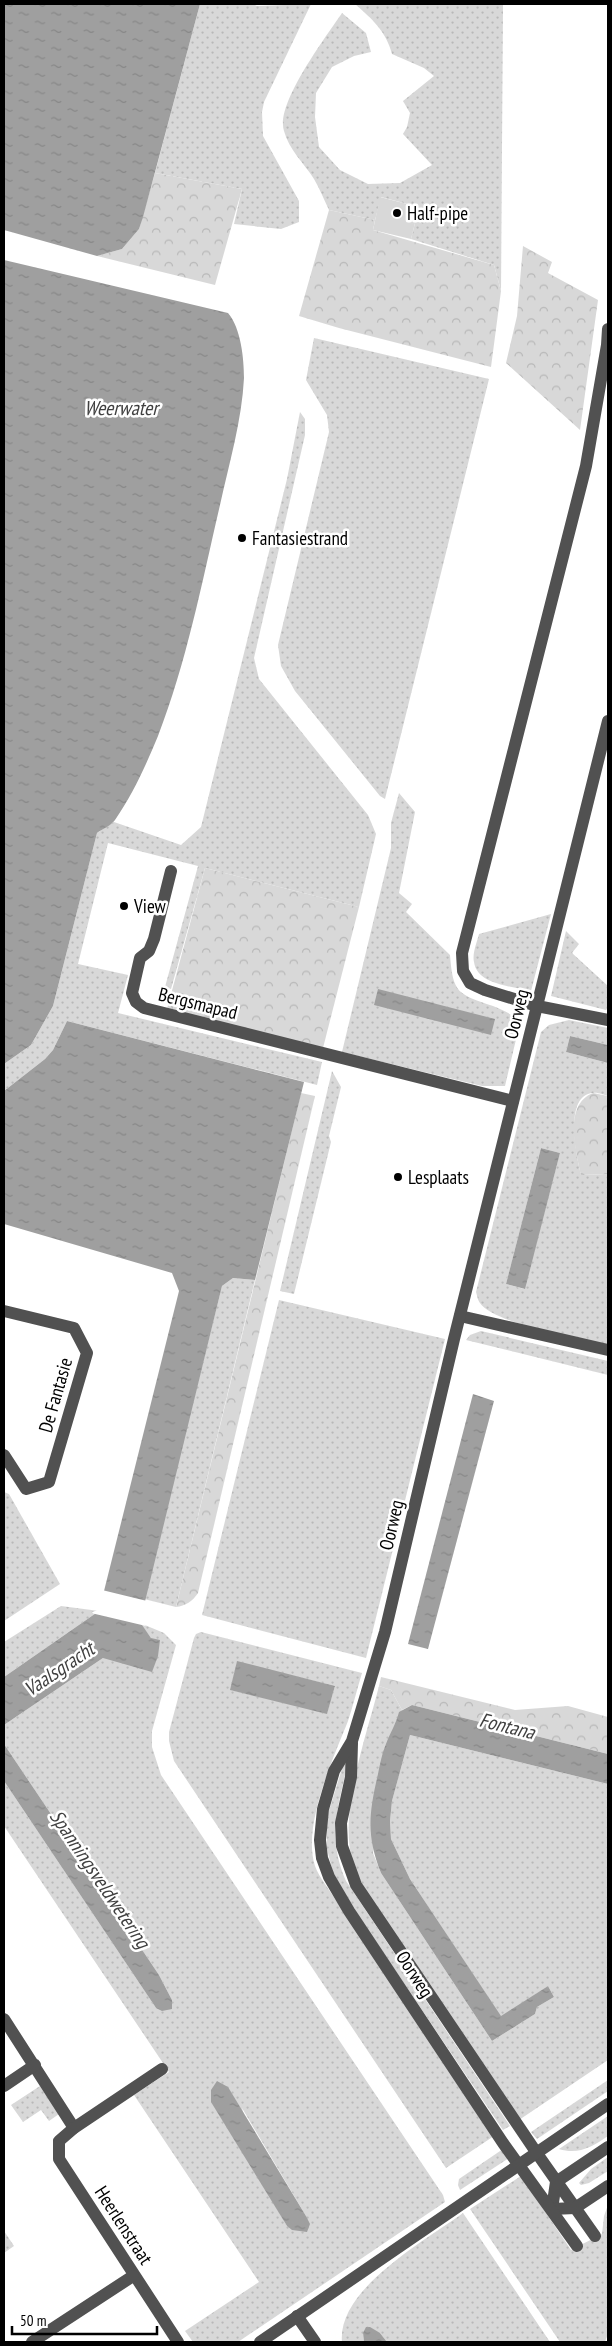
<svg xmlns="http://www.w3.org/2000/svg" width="612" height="2346" font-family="'PT Sans Narrow',sans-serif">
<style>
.grass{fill:url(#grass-dots);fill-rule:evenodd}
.forest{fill:url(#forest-crowns)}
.garden{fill:#d8d8d8}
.water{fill:url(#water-ripples)}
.pier{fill:#fff}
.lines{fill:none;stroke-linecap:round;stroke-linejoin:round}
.minor{stroke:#515151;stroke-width:12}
.poi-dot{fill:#000;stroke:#fff;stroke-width:2}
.labels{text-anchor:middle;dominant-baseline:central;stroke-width:5;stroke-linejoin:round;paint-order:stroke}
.poi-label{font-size:19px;fill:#000;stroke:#fff;text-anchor:start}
.street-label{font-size:19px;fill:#000;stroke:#fff}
.water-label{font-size:20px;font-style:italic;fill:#404040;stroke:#fff}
</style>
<defs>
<pattern id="grass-dots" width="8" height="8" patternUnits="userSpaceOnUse" patternTransform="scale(1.25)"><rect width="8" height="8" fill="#d8d8d8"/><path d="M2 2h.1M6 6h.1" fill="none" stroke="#b8b8b8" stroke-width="1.8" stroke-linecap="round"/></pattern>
<pattern id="forest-crowns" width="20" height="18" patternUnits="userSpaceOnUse" patternTransform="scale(1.25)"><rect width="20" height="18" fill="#d8d8d8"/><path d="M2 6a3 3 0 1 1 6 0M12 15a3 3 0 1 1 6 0" fill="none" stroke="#b8b8b8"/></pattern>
<pattern id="water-ripples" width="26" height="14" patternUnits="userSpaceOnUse" patternTransform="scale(1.25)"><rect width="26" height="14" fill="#9f9f9f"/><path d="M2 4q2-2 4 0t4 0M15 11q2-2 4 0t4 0" fill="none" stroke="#878787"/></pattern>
</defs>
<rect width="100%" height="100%" fill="#fff"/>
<g class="grass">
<polygon points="200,4 253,4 257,6 311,4 264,102 262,112 263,136 299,201 299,222 281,229 234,224 242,189 155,173"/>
<path d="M355 4H503L501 291 494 265 411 239 419 207 381 197 375 220 329 210C324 200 320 189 314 179 304 163 289 150 284 131 275 104 326 37 342 13L366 33 371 52 354 56 332 67 316 93 315 117 319 147 340 170 368 184 400 183 432 165 403 134 407 127 410 113 403 101 434 76 424 68 392 54C386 31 372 19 355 4Z"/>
<polygon points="314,338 489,379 385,799 380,796 295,691 281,666 278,645 329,432 327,415 306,380"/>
<polygon points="300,412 305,419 305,435 254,658 259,679 368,815 376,834 359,907 205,868 171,989 165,987 198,866 108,843 78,964 128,975 118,1013 322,1062 317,1085 67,1021 53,1050 45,1059 4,1091 4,1064 31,1045 53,1006 97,833 114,822 181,845 201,827 287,479"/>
<path d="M399 793 415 812 399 893 412 904 406 912 450 955C453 994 458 994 493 1006 500 1009 508 1012 514 1017L518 1031 505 1086H482L342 1052 391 848V823Z"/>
<path d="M551 914 531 991C512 986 477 985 474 962 472 954 477 942 479 934Z"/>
<polygon points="566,931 579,944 572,953 608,986 608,1008 606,1010 551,996"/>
<path d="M569 1020 608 1028V1045L570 1036 566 1052 608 1063V1096C604 1095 597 1092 593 1093 563 1095 577 1158 581 1175L608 1174V1345C583 1339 492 1323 480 1303 478 1301 477 1295 476 1292L541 1032 549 1025ZM541 1148 560 1153 524 1289 506 1284Z"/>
<polygon points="332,1071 341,1087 329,1136 331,1142 294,1294 280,1291"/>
<polygon points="233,1278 255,1280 176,1607 144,1599 222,1286"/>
<polygon points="279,1300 445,1339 366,1658 202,1615"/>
<polygon points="481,1331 608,1361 608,1375 466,1340 470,1335"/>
<polygon points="4,1492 9,1494 60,1584 4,1621"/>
<polygon points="61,1606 99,1611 4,1677 4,1642"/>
<path d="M140 1623 164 1633 176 1645 152 1731V1747L161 1775 443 2195 445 2202 238 2342H193L185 2331 259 2282 134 2095 169 2072 4 1826V1781L156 2008 172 2000 159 1975 4 1744V1725L103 1658 151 1638ZM242 2108 306 2216 287 2226 264 2186Z"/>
<path d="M201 1632 362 1673C357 1689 353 1706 348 1721 333 1759 302 1826 315 1866 319 1877 329 1889 335 1899L494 2136 446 2168 174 1761 169 1741V1732L194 1638 196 1634ZM237 1662 335 1686 327 1713 231 1690Z"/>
<path d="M379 1686 391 1690 402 1710 397 1723 373 1853 381 1873 492 2041 535 2014 537 2007 554 1997 548 1986 501 2017 410 1879 391 1839 390 1821 392 1801 410 1735 608 1784V2060L519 2120 370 1897C363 1885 355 1873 352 1859 339 1811 367 1734 379 1686Z"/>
<path d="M349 1758C339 1804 326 1836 346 1881L510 2126 503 2130 360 1918 333 1873 327 1849V1817L345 1759Z"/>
<polygon points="608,2080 608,2091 537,2139 531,2132"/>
<polygon points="40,2086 59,2114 49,2121 41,2110 23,2122 11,2105"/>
<path d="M608 2116V2136C592 2147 578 2155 559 2149Z"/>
<polygon points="503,2149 509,2158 460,2190 458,2185 459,2179"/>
<polygon points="608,2157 608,2171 589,2183 581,2185 579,2183 591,2169"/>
<polygon points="521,2176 571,2250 602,2234 604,2216 608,2205 608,2333 605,2342 560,2342 470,2209"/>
<path d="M463 2213 550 2342H387L380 2333H363L364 2342H342C337 2289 425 2241 463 2213Z"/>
<polygon points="4,2231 14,2246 4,2253"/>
</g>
<g class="forest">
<polygon points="155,173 242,189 215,285 97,256 122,249 139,229"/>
<polygon points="329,210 375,220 373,230 494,265 501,291 491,367 339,328 299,316"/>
<polygon points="523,246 552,262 548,273 598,300 580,430 506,363 517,316"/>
<polygon points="205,868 359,907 323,1048 167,1009"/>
<path d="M301 1093 315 1096 198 1593C193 1601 185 1606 176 1607Z"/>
<path d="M593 1093 608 1096V1174L581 1175C576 1150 563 1105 593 1093Z"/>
<polygon points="381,1677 515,1710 568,1706 608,1717 608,1754 412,1705 402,1710 391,1690 379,1686"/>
</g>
<polygon class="garden" points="380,197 419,207 411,239 373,230"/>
<g class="water">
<polygon points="4,4 200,4 143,217 139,229 122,249 97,256 4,230"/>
<path d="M4 260 228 313C241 328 244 359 244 378 242 420 229 464 220 505 202 582 187 661 158 736 146 765 133 794 115 820 111 826 102 829 97 833L53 1006 31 1045 4 1064Z"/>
<polygon points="378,989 495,1019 491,1035 374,1005"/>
<polygon points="67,1021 304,1082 255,1280 233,1278 222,1286 140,1622 151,1638 160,1640 158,1656 152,1672 103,1658 4,1725 4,1677 99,1611 179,1291 172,1273 4,1224 4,1091 45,1059 53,1050"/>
<polygon points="570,1036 608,1045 608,1063 566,1052"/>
<polygon points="541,1148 560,1153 525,1289 506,1284"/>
<polygon points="473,1394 494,1401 428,1649 408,1644"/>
<polygon points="237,1661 335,1686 327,1714 230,1690"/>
<path d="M412 1705 608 1754V1784L410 1735 392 1801 390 1821 391 1839 410 1879 501 2016 548 1986 554 1997 537 2007 535 2014 492 2041 381 1873C366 1835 369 1813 378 1774 380 1764 382 1753 386 1744 390 1733 396 1724 399 1712Z"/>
<polygon points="4,1744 159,1975 172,2000 172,2009 162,2011 156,2008 4,1781"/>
<polygon points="217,2081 228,2087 306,2216 310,2224 307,2232 292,2230 287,2226 211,2102 211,2090"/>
<polygon points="366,2327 370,2327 380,2333 387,2342 364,2342 363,2333"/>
</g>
<polygon class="pier" points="102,1590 147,1601 142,1622 146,1626 91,1613 97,1610"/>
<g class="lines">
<g class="minor">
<polyline points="608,329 607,345 586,466 462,953 463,971 470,983 485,990 537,1006 608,1020"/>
<polyline points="171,871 154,939 149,951 140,958 132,993 136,1002 144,1008 513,1101"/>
<polyline points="4,1311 74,1328 87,1353 49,1482 26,1489 4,1455"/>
<polyline points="460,1316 608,1350"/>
<polyline points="352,1743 351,1777 341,1823 342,1846 356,1885 536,2152 595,2236"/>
<polyline points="4,2019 74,2128"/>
<polyline points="162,2069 74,2128 59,2141 59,2159 178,2342"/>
<polyline points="4,2086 35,2065"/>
<polyline points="552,2209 556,2182 608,2147"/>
<polyline points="552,2209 575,2208 608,2186"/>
<polyline points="577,2246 503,2143 349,1911 329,1877 322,1858 320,1840 323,1809 334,1771 352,1741 385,1632 454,1339 608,721"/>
<polyline points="297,2316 315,2342"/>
<polyline points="32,2342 133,2276"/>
<polyline points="260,2342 608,2104"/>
</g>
</g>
<g class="poi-dot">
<circle cx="397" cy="213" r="5"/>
<circle cx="242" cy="538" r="5"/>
<circle cx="124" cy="906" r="5"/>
<circle cx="398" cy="1177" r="5"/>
</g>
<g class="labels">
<g class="poi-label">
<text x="407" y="213">Half-pipe</text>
<text x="252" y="538">Fantasiestrand</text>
<text x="134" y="906">View</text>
<text x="408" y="1177">Lesplaats</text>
</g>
<g class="street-label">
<text transform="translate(198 1003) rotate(14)">Bergsmapad</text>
<text transform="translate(516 1014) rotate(-76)">Oorweg</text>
<text transform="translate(55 1395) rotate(-74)">De Fantasie</text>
<text transform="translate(391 1525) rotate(-77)">Oorweg</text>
<text transform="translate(415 1974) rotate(57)">Oorweg</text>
<text transform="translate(124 2225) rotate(57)">Heerlenstraat</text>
</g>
<g class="water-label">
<text x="121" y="408">Weerwater</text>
<text transform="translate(59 1669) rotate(-34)">Vaalsgracht</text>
<text transform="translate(507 1726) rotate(14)">Fontana</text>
<text transform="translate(100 1879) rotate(56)">Spanningsveldwetering</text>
</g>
</g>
<rect width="612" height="2346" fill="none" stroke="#000000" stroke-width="10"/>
<path d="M12 2326v8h145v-8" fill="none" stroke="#000000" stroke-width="2.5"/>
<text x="20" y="2326" font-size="15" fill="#000000" stroke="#ffffff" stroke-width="4" paint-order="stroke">50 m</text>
</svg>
